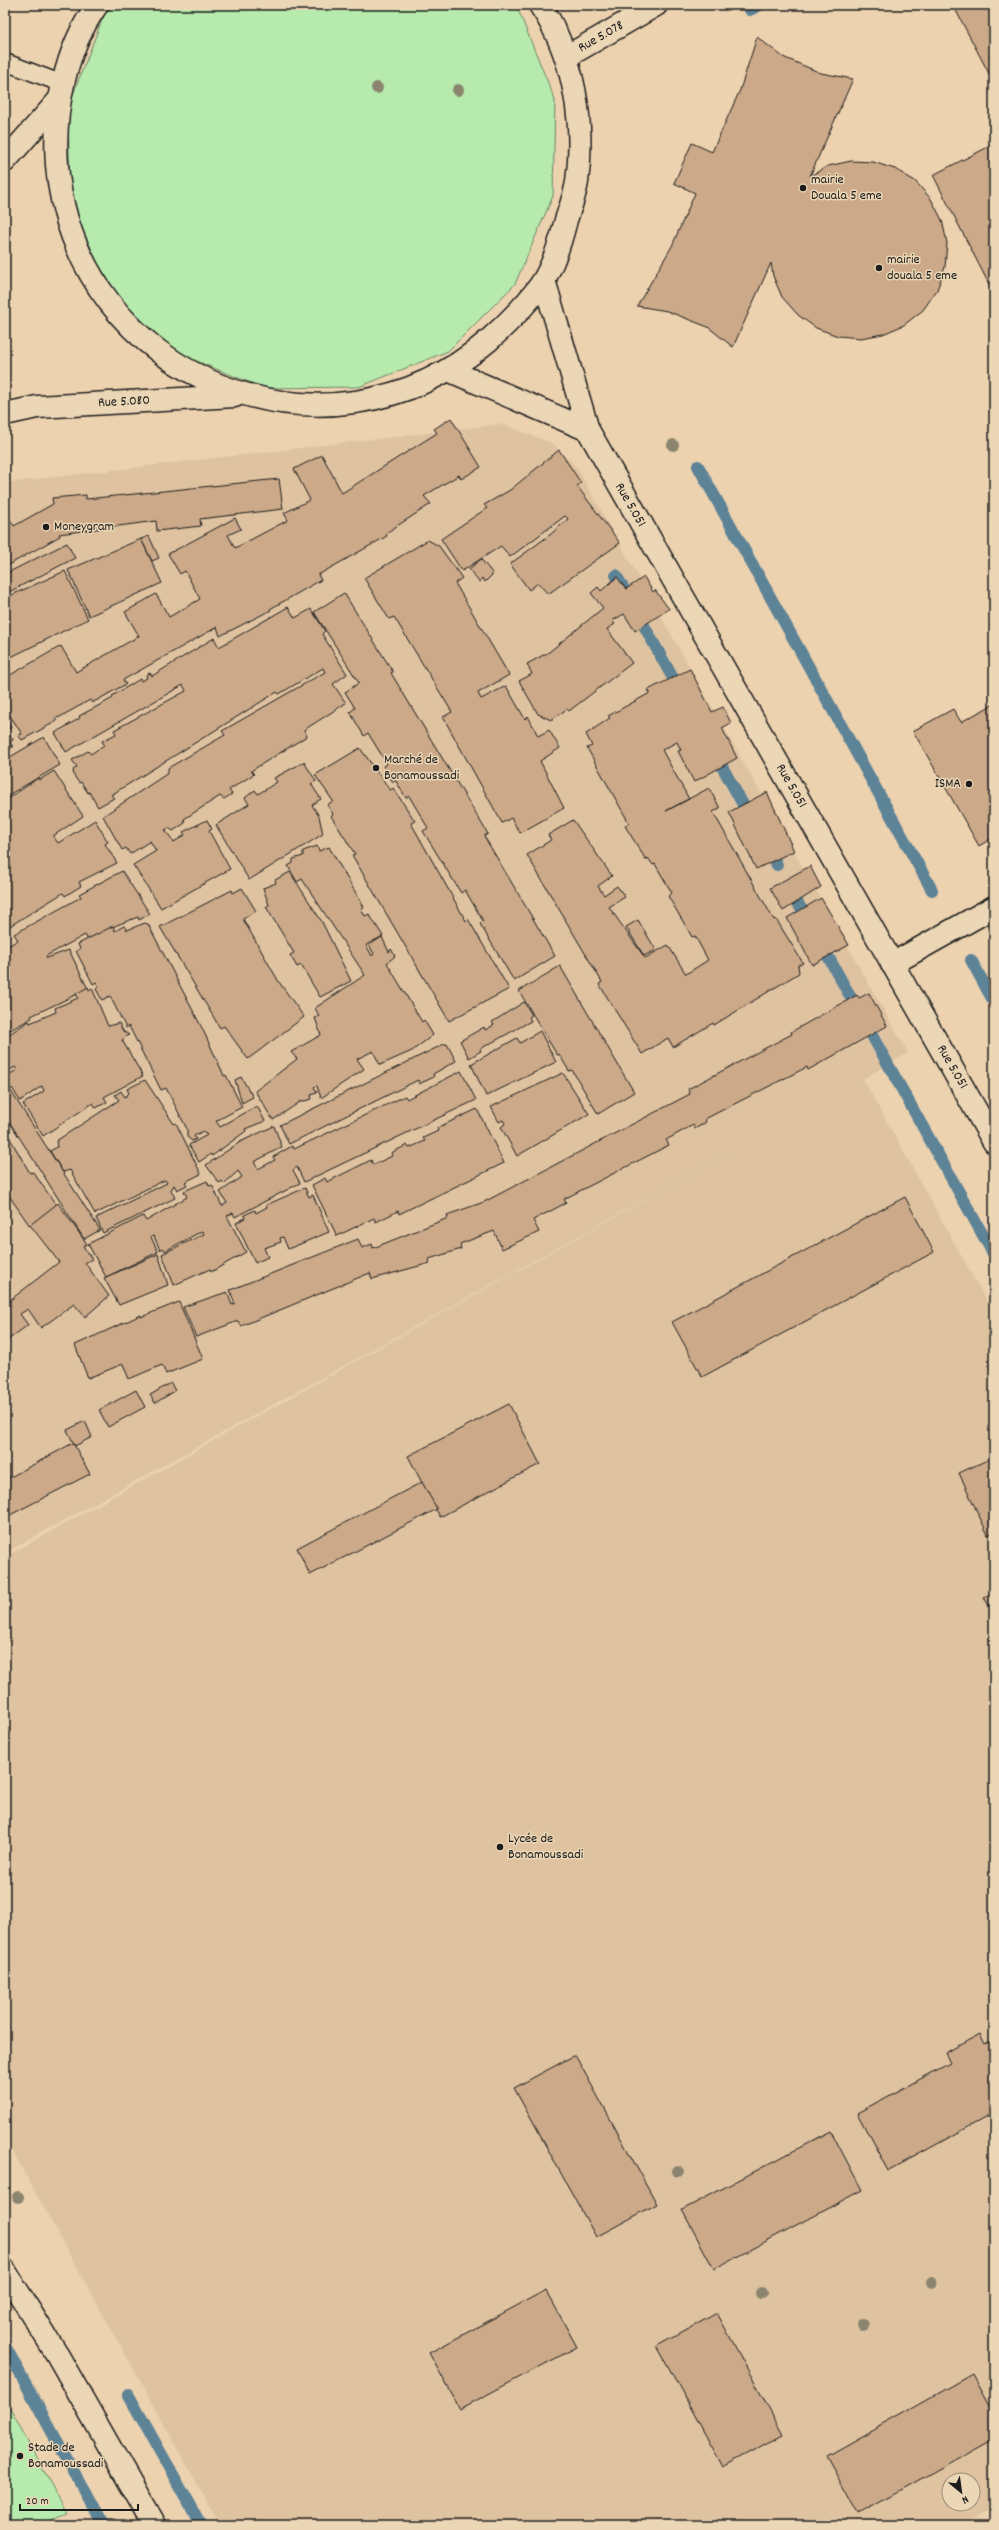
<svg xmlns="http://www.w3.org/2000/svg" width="999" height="2530" font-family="Dekko,sans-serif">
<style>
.built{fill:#dfc3a1;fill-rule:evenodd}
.green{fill:#b6ebad;stroke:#698464}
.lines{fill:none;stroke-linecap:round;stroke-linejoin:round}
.stream{stroke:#5d8397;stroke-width:12}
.building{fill:#cba989;stroke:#1c1c1c}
.lane-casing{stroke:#1c1c1c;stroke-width:19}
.street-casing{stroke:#1c1c1c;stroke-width:25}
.secondary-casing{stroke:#1c1c1c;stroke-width:25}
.lane{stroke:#ebd6b5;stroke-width:16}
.street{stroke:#ebd6b5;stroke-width:22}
.secondary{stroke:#ebd6b5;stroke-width:22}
.tree{fill:#8b846e}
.poi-dot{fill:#1c1c1c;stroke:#ebd6b5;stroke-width:1.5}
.labels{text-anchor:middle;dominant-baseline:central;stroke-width:3;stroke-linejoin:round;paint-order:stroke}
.street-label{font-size:14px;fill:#1c1c1c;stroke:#ebd6b5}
.poi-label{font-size:14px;fill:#1c1c1c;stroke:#ebd6b5;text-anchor:start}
</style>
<rect width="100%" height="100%" fill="#edd2af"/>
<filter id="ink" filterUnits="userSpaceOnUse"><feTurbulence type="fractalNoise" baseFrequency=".025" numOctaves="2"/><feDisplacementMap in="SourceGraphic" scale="8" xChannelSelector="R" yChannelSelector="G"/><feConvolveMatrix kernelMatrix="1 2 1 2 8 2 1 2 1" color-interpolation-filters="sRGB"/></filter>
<g filter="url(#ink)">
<path class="built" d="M502 424 554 444 577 468 908 1053 863 1079 994 1314V2507L962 2525H220L5 2138V1557L736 1149 5 1553V483ZM949 2480H973V2504H949Z"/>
<g class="green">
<polygon points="113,5 513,5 519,12 555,100 553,196 515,284 448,351 359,387 264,388 176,353 108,287 70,201 68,107 104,15"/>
<polygon points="5,2399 66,2512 43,2525 5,2525"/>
</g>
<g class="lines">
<g class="stream">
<polyline points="750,10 760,5"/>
<polyline points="698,466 932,890"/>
<polyline points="616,575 625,591"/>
<polyline points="636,611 680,691"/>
<polyline points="714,752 751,819"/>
<polyline points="767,847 777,865"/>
<polyline points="789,888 810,924"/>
<polyline points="820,942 994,1255"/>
<polyline points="971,960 994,1002"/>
<polyline points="5,2346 103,2525"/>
<polyline points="128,2394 201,2525"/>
</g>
</g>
<g class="building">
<polygon points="953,5 994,5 994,83"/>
<polygon points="757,37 783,57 821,73 853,79 810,176 828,166 851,161 873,162 895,169 915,181 931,199 942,220 947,243 945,267 937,290 923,310 904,325 883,334 861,338 838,336 816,328 798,315 782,297 773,276 771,263 733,347 708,327 667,311 637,306 672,246 695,193 674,183 692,143 712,152 740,90"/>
<polygon points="994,144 994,294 933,175"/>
<polygon points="451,418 481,467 461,479 459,475 424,496 431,504 386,533 387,536 318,575 321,580 270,609 271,610 220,636 217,627 123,680 126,684 92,703 90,700 58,718 57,717 55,718 57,721 22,740 18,735 22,734 5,708 5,678 61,646 76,672 139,636 125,612 156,594 169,617 200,599 185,571 180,574 168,554 235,518 241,529 228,535 235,548 288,520 284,513 310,500 294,469 322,455 342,493 437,433 434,429"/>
<polygon points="559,450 581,483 577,486 620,543 548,594 538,583 529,590 510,564 551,534 568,519 565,516 510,557 501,546 462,571 441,539 487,508 484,505 510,490"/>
<polygon points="279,479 283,509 200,519 201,526 157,531 156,521 59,534 60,536 5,567 5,512 14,526 53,504 52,498 86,495 86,499"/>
<polygon points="149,536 159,558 152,561 141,539"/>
<polygon points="141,539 162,583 89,616 68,570"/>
<polygon points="428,540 439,546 462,578 455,583 509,675 478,693 481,699 506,686 525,719 528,716 538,736 549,730 560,748 540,761 564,808 520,833 511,818 502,823 443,717 452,712 394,617 389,619 364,578"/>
<polygon points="67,543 75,558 5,594 5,574"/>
<polygon points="481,559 493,574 485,582 482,578 479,582 469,569"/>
<polygon points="65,571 88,619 5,660 5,598"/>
<polygon points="617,577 626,589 644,577 653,592 655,590 669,609 635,631 624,614 612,621 615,624 607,629 632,663 569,711 567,709 551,720 538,714 519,681 532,674 527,664 549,652 603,608 591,593 598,587 601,591"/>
<polygon points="344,593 393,672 391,673 488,834 484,836 555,956 514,981 480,924 483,921 465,890 461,893 423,831 428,828 409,796 406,798 396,781 393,782 383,766 387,764 368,733 364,736 350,712 355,708 345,692 359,683 314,612"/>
<polygon points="288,607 295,618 311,609 325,631 322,634 347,674 333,684 346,703 304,730 307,736 251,771 254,774 229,790 232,794 224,799 220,796 184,819 185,823 173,831 169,828 165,830 174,842 185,835 183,832 207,820 212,829 209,831 230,869 161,908 133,865 156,851 150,841 130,854 126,848 122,850 103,816 168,773 168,768 225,735 222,731 325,672 323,668 279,694 277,692 111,795 114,798 98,807 89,792 88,793 81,782 79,783 74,776 73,770 77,767 72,760 88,751 91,754 104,745 102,741 116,734 114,730 186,691 183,685 66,752 55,733 80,718 79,716 113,698 112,696 140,679 141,681 147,678 146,675 150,673 152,676 214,638 219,647"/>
<polygon points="690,669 712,712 723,707 731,723 722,728 737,758 694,782 678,751 681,750 677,742 662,750 689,799 666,811 709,788 720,808 713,812 774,920 776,919 803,963 798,965 799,973 714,1025 713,1023 673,1047 668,1038 642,1054 599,984 602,982 527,855 551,840 548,835 573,820 612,876 598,886 604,895 617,886 625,897 609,907 645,958 668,945 686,974 708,960 695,936 692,937 668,896 672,893 655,864 653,865 648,858 646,860 625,826 629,823 587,748 592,746 586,734 610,718 608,716 650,693 648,690"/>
<polygon points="994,704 994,837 979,846 913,731 953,709 961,722"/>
<polygon points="5,718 11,728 7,730 13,740 10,742 13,747 5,751"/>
<polygon points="44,737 60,765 5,797 5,760"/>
<polygon points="360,748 390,790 393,788 415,821 411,823 466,921 468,919 509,989 449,1021 352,855 355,854 331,816 333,814 327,805 333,801 315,775"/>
<polygon points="304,762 316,781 311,784 321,799 312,805 319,816 323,834 249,880 216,825 249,804 245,798 255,790 258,794 277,782 274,778"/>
<polygon points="54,771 83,816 53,836 58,843 95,820 108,842 105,844 117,863 79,882 81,886 65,896 63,893 5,929 5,801 38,778 39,780"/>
<polygon points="767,792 794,851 756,869 729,812"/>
<polygon points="317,846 319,851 329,847 364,907 361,909 365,916 369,914 383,936 366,945 372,956 374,954 369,945 382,937 389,952 391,949 395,956 387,963 422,1022 424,1020 433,1035 412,1051 380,1065 373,1051 357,1059 364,1069 321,1098 317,1086 314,1087 317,1093 311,1095 312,1099 300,1102 273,1120 255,1091 297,1059 291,1052 321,1035 315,1018 319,1016 315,1008 365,975 302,879 297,882 288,866 293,863 293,859 303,856 303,851"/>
<polygon points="810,866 821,887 783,911 770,888"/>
<polygon points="122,871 150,914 139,920 138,917 117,925 88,940 85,935 46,956 47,958 69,950 88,989 31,1016 32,1018 5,1033 5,948 18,940 14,934 81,897 79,894"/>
<polygon points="290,872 322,922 351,981 320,997 301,965 297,967 290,955 294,953 266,907 269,905 263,888 276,883 275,880"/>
<polygon points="242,888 256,911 243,919 279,982 304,1017 248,1059 224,1026 220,1028 160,927 232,890 233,893"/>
<polygon points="821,898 849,945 812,965 787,918"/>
<polygon points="638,920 656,950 644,956 626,927"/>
<polygon points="145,923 148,924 202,1028 222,1071 224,1076 226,1075 242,1107 216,1121 220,1127 257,1106 265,1121 245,1129 246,1131 212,1156 211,1154 199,1162 189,1145 207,1135 203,1131 194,1136 196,1139 192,1141 187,1137 187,1129 166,1088 161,1090 129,1026 126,1028 110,996 102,1000 96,989 99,987 96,982 93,984 76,951 80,949 78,944 113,926 115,931 124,926 127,930"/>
<polygon points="560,966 634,1092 598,1114 572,1070 569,1071 559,1054 557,1055 519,991"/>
<polygon points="88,987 89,990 92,988 108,1026 119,1023 123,1031 129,1035 122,1040 143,1076 104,1097 107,1102 96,1108 93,1103 43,1136 23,1104 44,1091 42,1086 20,1101 12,1088 10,1090 5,1077 17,1070 15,1067 5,1073 5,1037 29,1021 30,1023 56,1012 55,1008 78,998 76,994"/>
<polygon points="869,993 887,1026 808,1070 807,1067 705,1119 706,1122 695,1129 693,1125 666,1140 669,1145 564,1199 566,1203 533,1220 539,1232 502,1249 494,1231 460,1244 461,1249 429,1259 430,1263 372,1279 370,1273 241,1326 238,1321 196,1337 183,1307 227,1292 232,1305 235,1304 230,1290 358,1239 362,1248 372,1244 373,1248 448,1218 447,1215 484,1202 690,1094 688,1089 792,1034 791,1032 857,995 859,998"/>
<polygon points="524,1002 532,1015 529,1017 531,1021 480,1049 481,1051 469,1058 460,1041 484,1027 485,1030 494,1025 492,1022"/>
<polygon points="540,1031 556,1062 486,1096 471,1064 517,1038 520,1043"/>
<polygon points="444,1044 447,1044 456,1061 433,1074 434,1077 419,1084 418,1080 289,1144 280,1125"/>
<polygon points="461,1071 476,1100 304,1182 297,1167 293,1170 300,1183 235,1217 233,1213 227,1216 246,1252 211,1272 210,1269 174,1285 162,1254 204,1234 202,1231 165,1251 163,1248 160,1250 154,1236 151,1237 158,1252 106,1277 88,1244 143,1216 146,1221 187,1197 184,1191 207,1181 209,1186 212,1185 222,1206 227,1203 220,1192 242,1177 238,1171 224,1184 222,1181 219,1183 206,1165 240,1142 274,1126 282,1147 254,1162 258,1169 275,1160 273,1157 292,1146 294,1149 405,1096 407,1099"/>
<polygon points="563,1073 589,1114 517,1156 501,1127 505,1124 503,1120 499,1122 491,1107"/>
<polygon points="241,1077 253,1097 242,1103 235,1080"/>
<polygon points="145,1080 174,1124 176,1123 201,1174 185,1182 187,1185 177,1190 174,1185 171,1190 175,1198 103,1233 96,1218 167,1183 165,1180 95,1214 70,1170 63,1172 50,1151 57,1147 56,1141 119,1100 115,1095 121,1091 125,1097 129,1093 127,1089"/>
<polygon points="5,1082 100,1230 84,1239 5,1115"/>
<polygon points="477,1109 504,1163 399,1214 398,1211 376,1222 374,1218 337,1236 312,1185 325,1178 327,1182 371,1160 373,1165 392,1156 391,1153 407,1145 409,1148 425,1141 423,1138 438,1131 437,1128"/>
<polygon points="5,1130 30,1173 33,1172 57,1206 30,1226 5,1190"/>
<polygon points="305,1188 309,1197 313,1195 329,1232 288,1249 283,1237 280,1238 281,1242 264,1248 268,1257 255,1263 236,1223 245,1218 244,1215 255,1210 256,1213 267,1207 266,1205"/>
<polygon points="905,1197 934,1252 702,1377 672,1322"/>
<polygon points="58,1203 87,1244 83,1246 92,1259 85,1263 109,1296 85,1317 74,1304 41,1328 28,1309 20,1314 28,1325 5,1342 5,1304 59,1262 30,1225"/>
<polygon points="158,1254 168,1285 119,1305 104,1278"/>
<polygon points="179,1302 203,1359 166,1374 162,1365 129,1379 123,1364 88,1378 75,1345 141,1315 141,1317"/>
<polygon points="171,1383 175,1391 155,1403 150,1395"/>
<polygon points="136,1390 145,1407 108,1427 99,1410"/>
<polygon points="509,1404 540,1464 440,1517 408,1456"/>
<polygon points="85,1421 92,1437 75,1446 67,1430"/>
<polygon points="73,1443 90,1474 8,1516 5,1510 5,1480"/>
<polygon points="994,1457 994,1532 988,1535 959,1473"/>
<polygon points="422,1482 437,1509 310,1575 297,1548"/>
<polygon points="994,1592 994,1615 984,1597"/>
<polygon points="980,2034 985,2044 994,2039 994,2113 888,2171 857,2113 950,2063 945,2053"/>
<polygon points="575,2055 657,2204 596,2237 514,2088"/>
<polygon points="831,2131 862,2190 714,2269 682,2210"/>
<polygon points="546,2290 577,2347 460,2409 429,2353"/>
<polygon points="717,2313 783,2435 723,2467 657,2346"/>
<polygon points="972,2374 994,2414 994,2438 858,2514 826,2456"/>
</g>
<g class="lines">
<defs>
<polyline id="lane" points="5,62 63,84"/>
<g id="street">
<polyline points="566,57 656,5"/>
<polyline points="892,964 994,907"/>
<polyline points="5,2271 58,2356 154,2525"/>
</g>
<g id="secondary">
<path d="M97 5C65 50 53 111 57 165 75 379 328 480 489 340 506 325 534 297 545 278 555 260 561 240 566 220 570 208 575 195 577 182 585 123 574 55 540 5"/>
<polyline points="5,161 59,100"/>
<polyline points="544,280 588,430 994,1142"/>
<polyline points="448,370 588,430"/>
<polyline points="5,414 37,407 235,396"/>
</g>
</defs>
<use href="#lane" class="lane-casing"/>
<use href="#street" class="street-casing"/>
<use href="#secondary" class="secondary-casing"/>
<use href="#lane" class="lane"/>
<use href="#street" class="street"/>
<use href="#secondary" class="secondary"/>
</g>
<g class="tree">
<circle cx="377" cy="88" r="6"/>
<circle cx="458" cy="90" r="6"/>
<circle cx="673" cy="445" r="6"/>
<circle cx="678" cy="2171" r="6"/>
<circle cx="18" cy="2197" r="6"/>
<circle cx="932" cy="2282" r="6"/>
<circle cx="761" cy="2293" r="6"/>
<circle cx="863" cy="2325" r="6"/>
</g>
</g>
<g class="poi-dot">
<circle cx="803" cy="188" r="4"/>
<circle cx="879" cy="268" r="4"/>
<circle cx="46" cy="527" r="4"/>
<circle cx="376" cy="768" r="4"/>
<circle cx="969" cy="784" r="4"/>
<circle cx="500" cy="1847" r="4"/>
<circle cx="20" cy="2456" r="4"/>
</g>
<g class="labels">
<g class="street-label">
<text transform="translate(601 37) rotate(-30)">Rue 5.078</text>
<text transform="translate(124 402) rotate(-3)">Rue 5.080</text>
<text transform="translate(630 505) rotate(60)">Rue 5.051</text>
<text transform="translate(791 786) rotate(60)">Rue 5.051</text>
<text transform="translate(952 1067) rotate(60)">Rue 5.051</text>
</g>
<g class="poi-label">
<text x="811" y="180">mairie<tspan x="811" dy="16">Douala 5 eme</tspan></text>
<text x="887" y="260">mairie<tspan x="887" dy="16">douala 5 eme</tspan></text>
<text x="54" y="527">Moneygram</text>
<text x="384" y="760">Marché de<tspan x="384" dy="16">Bonamoussadi</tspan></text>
<text x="961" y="784" text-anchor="end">ISMA</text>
<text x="508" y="1839">Lycée de<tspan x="508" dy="16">Bonamoussadi</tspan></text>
<text x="28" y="2448">Stade de<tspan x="28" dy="16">Bonamoussadi</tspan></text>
</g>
</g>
<rect width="999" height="2530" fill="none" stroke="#ebd6b5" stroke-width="20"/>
<rect x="10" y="10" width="979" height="2510" fill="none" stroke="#1c1c1c" stroke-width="1.5" filter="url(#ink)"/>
<g transform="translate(961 2492) rotate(151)"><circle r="19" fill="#ebd6b5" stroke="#988c78"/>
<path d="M0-3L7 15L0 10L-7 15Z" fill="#1c1c1c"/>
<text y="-6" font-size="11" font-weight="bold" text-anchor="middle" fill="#1c1c1c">N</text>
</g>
<path d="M20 2504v6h118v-6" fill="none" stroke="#1c1c1c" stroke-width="2"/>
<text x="26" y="2504" font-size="12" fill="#1c1c1c" stroke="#ebd6b5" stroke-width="3" paint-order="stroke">20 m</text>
</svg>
